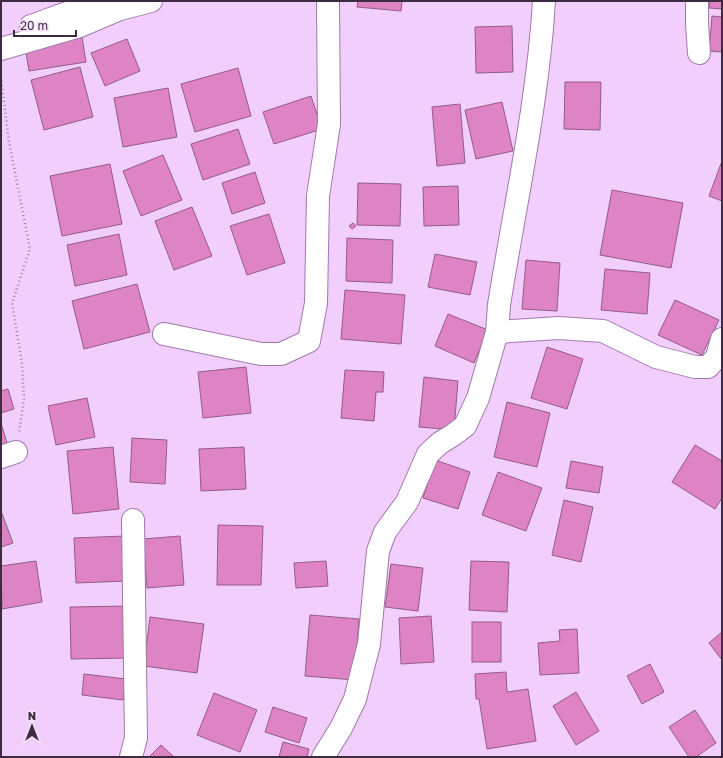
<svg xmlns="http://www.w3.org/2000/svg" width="723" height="758" font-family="'Golos Text',sans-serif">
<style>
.building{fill:#de84c5;stroke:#945c84}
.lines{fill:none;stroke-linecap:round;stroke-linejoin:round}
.minor-casing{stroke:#a279ae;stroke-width:24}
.path{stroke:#9e83a6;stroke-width:2.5;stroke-dasharray:1 3;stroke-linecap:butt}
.minor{stroke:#fff;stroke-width:22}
</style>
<rect width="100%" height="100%" fill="#f1cefc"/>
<g class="building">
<polygon points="358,1 402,1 401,11 357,7"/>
<polygon points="710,1 722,1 722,9 709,8"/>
<polygon points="712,16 722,17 722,52 709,51"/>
<polygon points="512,26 513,72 476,73 475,27"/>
<polygon points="82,37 86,62 29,71 25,46"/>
<polygon points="127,39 140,71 105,86 91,53"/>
<polygon points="80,67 93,117 44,130 31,80"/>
<polygon points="238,68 251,116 195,132 181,84"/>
<polygon points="565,82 601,82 600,130 564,129"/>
<polygon points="168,88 177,137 123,147 114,98"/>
<polygon points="311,96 322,129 274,144 263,112"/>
<polygon points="502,102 513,151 476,159 465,110"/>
<polygon points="460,104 465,163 437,166 432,107"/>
<polygon points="238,129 250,164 203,180 191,144"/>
<polygon points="163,155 182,200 141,216 123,171"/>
<polygon points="722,161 722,201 709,196"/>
<polygon points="110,164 122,224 62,236 50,176"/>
<polygon points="255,172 265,203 232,214 222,183"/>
<polygon points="358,183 401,184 400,226 357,225"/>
<polygon points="458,186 459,225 424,226 423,187"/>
<polygon points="612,190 683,203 671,268 600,255"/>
<polygon points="192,207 212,256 174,270 155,221"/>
<polygon points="269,214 285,263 247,275 230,226"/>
<polygon points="353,223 356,226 352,229 349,226"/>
<polygon points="119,234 127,275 75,286 67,245"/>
<polygon points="347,238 393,240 392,283 346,281"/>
<polygon points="435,254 477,262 470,295 428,287"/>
<polygon points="526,260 560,263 557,311 522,309"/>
<polygon points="605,269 650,273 647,314 601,310"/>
<polygon points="137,284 150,332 84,349 72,301"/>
<polygon points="345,290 405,295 401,344 341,339"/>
<polygon points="675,300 719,320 702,355 658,335"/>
<polygon points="448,314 488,330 474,363 435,346"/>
<polygon points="547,347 583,359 567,409 531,398"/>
<polygon points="246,367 251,413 203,418 198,372"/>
<polygon points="345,370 384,372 383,392 376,392 374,421 341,418"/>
<polygon points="424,377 458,381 454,430 419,427"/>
<polygon points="8,389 14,409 1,413 1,391"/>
<polygon points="87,398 95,437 56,445 48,406"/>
<polygon points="507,402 550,413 537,467 494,457"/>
<polygon points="1,423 7,443 1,445"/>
<polygon points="132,438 167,440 165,484 130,482"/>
<polygon points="695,445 722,461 722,498 715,509 672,482"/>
<polygon points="113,447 119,509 73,514 67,451"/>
<polygon points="244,447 246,489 201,491 199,449"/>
<polygon points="435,460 470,472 458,509 423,498"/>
<polygon points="571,461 603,467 599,493 566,488"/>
<polygon points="498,472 542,488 526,531 482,515"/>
<polygon points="564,500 593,507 581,562 552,555"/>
<polygon points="1,511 13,543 1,547"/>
<polygon points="218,525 263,526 261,585 217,585"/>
<polygon points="125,536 126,581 76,583 74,538"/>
<polygon points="180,536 184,585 147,588 143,539"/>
<polygon points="36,561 42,602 2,609 1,566"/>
<polygon points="326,561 328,586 296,588 294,563"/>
<polygon points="471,561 509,562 507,612 469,610"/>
<polygon points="391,564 423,568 418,611 385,607"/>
<polygon points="128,606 129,658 71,659 70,607"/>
<polygon points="310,615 359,619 355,680 305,676"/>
<polygon points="431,616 434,662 401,664 399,618"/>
<polygon points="150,617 204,624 197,673 144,666"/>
<rect x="472" y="622" width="29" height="40"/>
<polygon points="577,629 579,673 540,675 538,643 560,641 559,630"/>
<polygon points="722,632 722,660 709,643"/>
<polygon points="650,664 664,692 642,704 627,676"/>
<polygon points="506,672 507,692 528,689 536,741 487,749 479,699 476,699 475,674"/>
<polygon points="84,674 126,679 123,700 82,695"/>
<polygon points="576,692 599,731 576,745 553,706"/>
<polygon points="214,693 257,710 240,752 197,735"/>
<polygon points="273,707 307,718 299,743 265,732"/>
<polygon points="695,710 716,743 696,757 689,757 669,727"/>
<polygon points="283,742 309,749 307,757 279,757"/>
<polygon points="161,745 174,757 149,757"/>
</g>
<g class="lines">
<defs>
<g id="minor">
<polyline points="697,1 697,24 699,53"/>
<path d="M31 26C50 20 93 0 111 6"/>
<polyline points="1,49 80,26 120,9 151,1"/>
<polyline points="497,332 559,328 603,331 656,357 695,367 708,367 717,357 722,339"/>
<polyline points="164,334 261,354 281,354 309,341 316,303 318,196 329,124 328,1"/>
<polyline points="1,457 16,452"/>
<polyline points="131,757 136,738 133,520"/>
<path d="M323 757 341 728 355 699 369 644 378 551 385 532 407 502 428 454 440 443 453 435 465 426 478 398 497 332 499 305C515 204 538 103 544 1"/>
</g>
</defs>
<use href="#minor" class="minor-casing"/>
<polyline class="path" points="1,77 9,142 30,249 12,303 22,364 24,399 19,432"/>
<use href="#minor" class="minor"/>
</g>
<rect width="723" height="758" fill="none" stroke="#3c2b41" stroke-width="4"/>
<g transform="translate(32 726)" stroke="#f4e3fa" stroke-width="3" paint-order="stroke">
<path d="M0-3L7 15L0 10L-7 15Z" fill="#3c2b41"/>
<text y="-6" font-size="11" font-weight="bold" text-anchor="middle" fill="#3c2b41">N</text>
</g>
<path d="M14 30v6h62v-6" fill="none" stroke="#3c2b41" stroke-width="2"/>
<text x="20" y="30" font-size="12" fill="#3c2b41" stroke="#f4e3fa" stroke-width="3" paint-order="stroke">20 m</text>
</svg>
